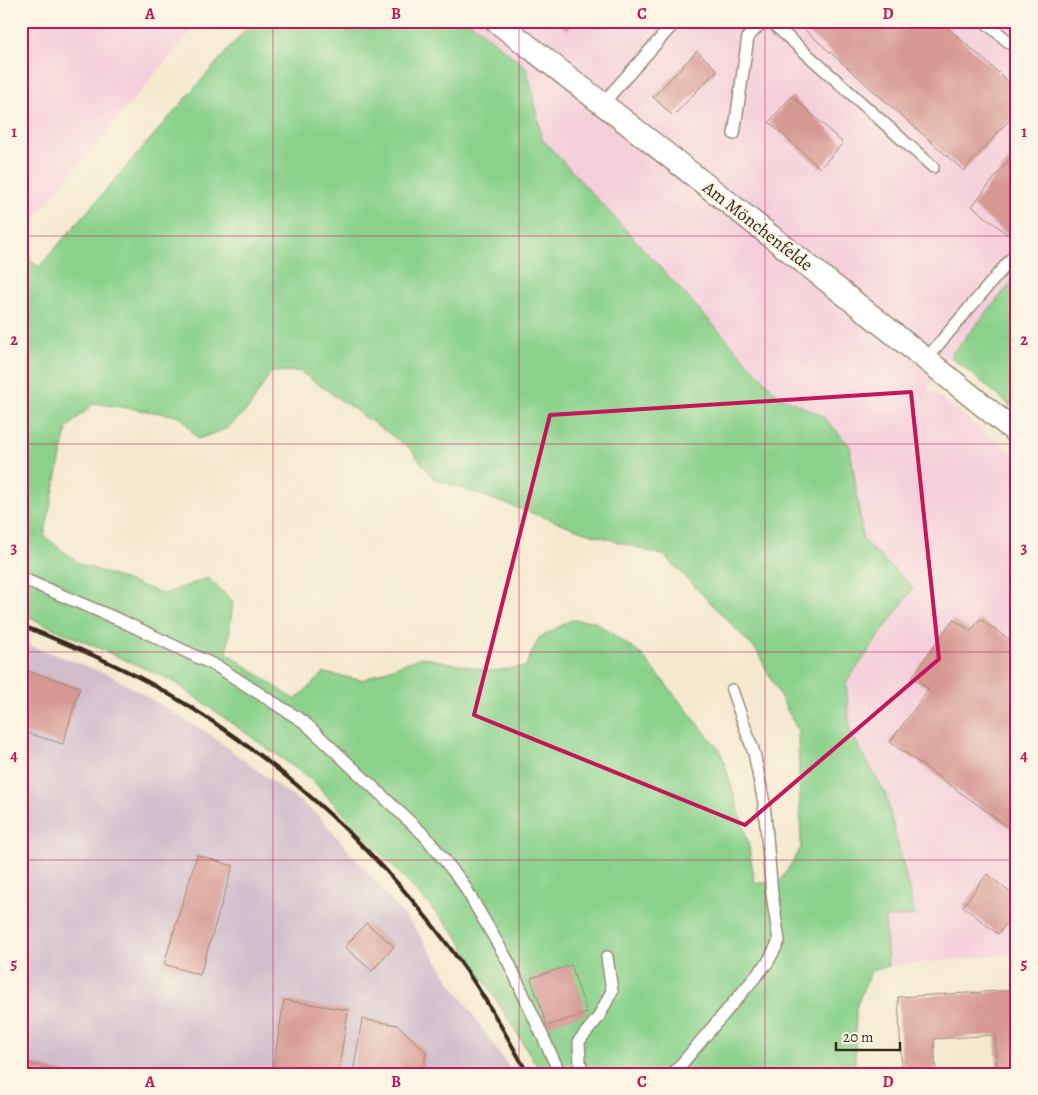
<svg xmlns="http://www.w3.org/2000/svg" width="1038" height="1095" font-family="Alegreya,serif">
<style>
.built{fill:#f5cfdb}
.industrial{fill:#d1bdcc}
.green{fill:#8ad18c;stroke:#627e55;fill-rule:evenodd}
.building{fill:#d69893}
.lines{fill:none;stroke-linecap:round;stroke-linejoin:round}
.lane-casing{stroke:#988a77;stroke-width:14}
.street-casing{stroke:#988a77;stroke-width:25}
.lane{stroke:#fff;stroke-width:11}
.street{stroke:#fff;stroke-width:22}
.rail{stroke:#3b2a1e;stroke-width:4}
.marked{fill:none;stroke:#c2185b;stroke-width:4;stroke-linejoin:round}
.grid{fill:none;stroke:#c2185b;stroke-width:1;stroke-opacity:0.55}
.labels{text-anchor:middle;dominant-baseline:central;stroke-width:4.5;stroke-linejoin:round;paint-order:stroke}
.street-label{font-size:18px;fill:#3b2a1e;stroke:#fcf5e5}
.neatline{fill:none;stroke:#c2185b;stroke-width:2}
.grid-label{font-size:16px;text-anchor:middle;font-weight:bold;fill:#c2185b}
</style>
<rect width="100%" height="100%" fill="#fcf5e5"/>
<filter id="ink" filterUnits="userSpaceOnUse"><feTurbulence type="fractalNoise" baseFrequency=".02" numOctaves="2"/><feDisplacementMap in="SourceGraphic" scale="10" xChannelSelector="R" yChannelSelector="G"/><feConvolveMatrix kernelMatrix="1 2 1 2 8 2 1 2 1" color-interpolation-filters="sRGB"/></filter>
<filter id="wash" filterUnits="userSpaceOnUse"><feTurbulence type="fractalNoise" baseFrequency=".0096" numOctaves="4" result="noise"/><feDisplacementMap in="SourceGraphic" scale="20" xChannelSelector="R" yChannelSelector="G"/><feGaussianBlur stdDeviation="1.12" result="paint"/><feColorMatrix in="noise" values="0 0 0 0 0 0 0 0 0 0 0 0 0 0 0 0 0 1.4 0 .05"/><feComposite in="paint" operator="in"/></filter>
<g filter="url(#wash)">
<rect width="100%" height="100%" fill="#f5ead0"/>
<g class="built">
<polygon points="21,21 200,21 21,233"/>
<polygon points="469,21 1017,21 1017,276 950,356 927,388 1017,457 1017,954 888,966 885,917 915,915 886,795 850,731 846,683 912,588 863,540 850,446 823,416 780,396 542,139 527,68"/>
</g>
<polygon class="industrial" points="21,642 110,675 206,732 320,817 414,927 513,1074 21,1074"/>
<g class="green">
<path d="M253 21H469L527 68 542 139 779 396 823 416 850 446 863 540 913 588 846 683 850 731 886 795 915 915 885 918 888 966 871 971 856 1007 855 1074H542L455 933 312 780 171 680 21 614V254L39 267ZM299 371 411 449 433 478 582 531 665 556 757 651 798 731 801 848 779 883H755L748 842 721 752 642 655 594 621 571 620 539 638 525 667 490 671 421 657 362 680 324 673 295 700 227 653 233 602 208 578 164 594 80 564 44 536 67 428 94 403 180 416 198 439 228 428 249 408 271 372Z"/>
<polygon points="1017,276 1017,411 950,356"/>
</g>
<g id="blocks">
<g class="building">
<polygon points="557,21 575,21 567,30"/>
<polygon points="795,21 940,21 1017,89 1017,111 964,171"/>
<polygon points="697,51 717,70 673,116 653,97"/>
<polygon points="792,96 843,143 820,168 769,122"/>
<polygon points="1017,150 1017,222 1007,234 972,206"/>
<polygon points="953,619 971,631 980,619 1017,645 1017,833 890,742 929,689 912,677"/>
<polygon points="21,669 80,687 63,744 21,731"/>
<polygon points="197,855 233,866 200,975 164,964"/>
<polygon points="987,874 1017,898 1017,911 998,934 963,906"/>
<polygon points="366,923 394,946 372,971 345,947"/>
<polygon points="571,965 587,1013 547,1026 531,978"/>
<polygon points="1017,990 1017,1067 997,1068 995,1035 934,1039 936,1074 902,1074 898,997"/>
<polygon points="284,1000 348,1010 338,1074 272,1074"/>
<polygon points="362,1019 398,1025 426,1052 423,1074 353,1074"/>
<polygon points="21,1061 65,1073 65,1074 21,1074"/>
</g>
</g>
</g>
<g filter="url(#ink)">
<use href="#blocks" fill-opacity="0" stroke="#988a77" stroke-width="1"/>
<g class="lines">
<defs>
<g id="lane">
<polyline points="770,21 933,167"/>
<polyline points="984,21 1017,49"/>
<polyline points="603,103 676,21"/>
<polyline points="734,134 748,37 763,21"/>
<polyline points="926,359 1017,252"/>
<polyline points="21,578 122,621 218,667 304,722 425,836 462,882 509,963 560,1074"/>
<polyline points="583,1074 580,1063 579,1041 598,1018 612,991 607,957"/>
<polyline points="673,1074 768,962 779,941 772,894 764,803 754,753 732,690"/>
</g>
<path id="street" d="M496 21C671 157 845 293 1017 433"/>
</defs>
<use href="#lane" class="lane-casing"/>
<use href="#street" class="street-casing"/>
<use href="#lane" class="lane"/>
<use href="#street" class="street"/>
<path class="rail" d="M21 625C69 645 117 664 162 690 281 759 387 857 466 970 489 1003 508 1038 528 1074"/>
</g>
</g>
<path class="marked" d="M911 392 939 659 745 825 474 715 550 415Z"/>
<path class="grid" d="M273 21V1074M519 21V1074M765 21V1074M21 236H1017M21 444H1017M21 652H1017M21 860H1017"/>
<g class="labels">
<g class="street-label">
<text transform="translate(758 226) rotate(38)">Am Mönchenfelde</text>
</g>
</g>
<rect width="1038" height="1095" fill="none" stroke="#fcf5e5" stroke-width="55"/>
<path d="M836 1042v8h64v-8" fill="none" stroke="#3b2a1e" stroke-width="2.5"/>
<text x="843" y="1042" font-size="15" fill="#3b2a1e" stroke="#fcf5e5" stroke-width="4" paint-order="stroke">20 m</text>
<rect x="28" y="28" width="982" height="1040" class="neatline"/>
<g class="grid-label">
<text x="150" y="19">A</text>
<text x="396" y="19">B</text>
<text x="642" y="19">C</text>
<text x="888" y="19">D</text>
<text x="14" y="137">1</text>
<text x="1024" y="137">1</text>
<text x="14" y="345">2</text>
<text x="1024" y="345">2</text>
<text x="14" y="553">3</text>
<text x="1024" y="553">3</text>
<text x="14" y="761">4</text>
<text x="1024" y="761">4</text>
<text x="14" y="969">5</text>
<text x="1024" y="969">5</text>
<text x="150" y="1087">A</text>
<text x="396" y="1087">B</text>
<text x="642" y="1087">C</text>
<text x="888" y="1087">D</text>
</g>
</svg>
